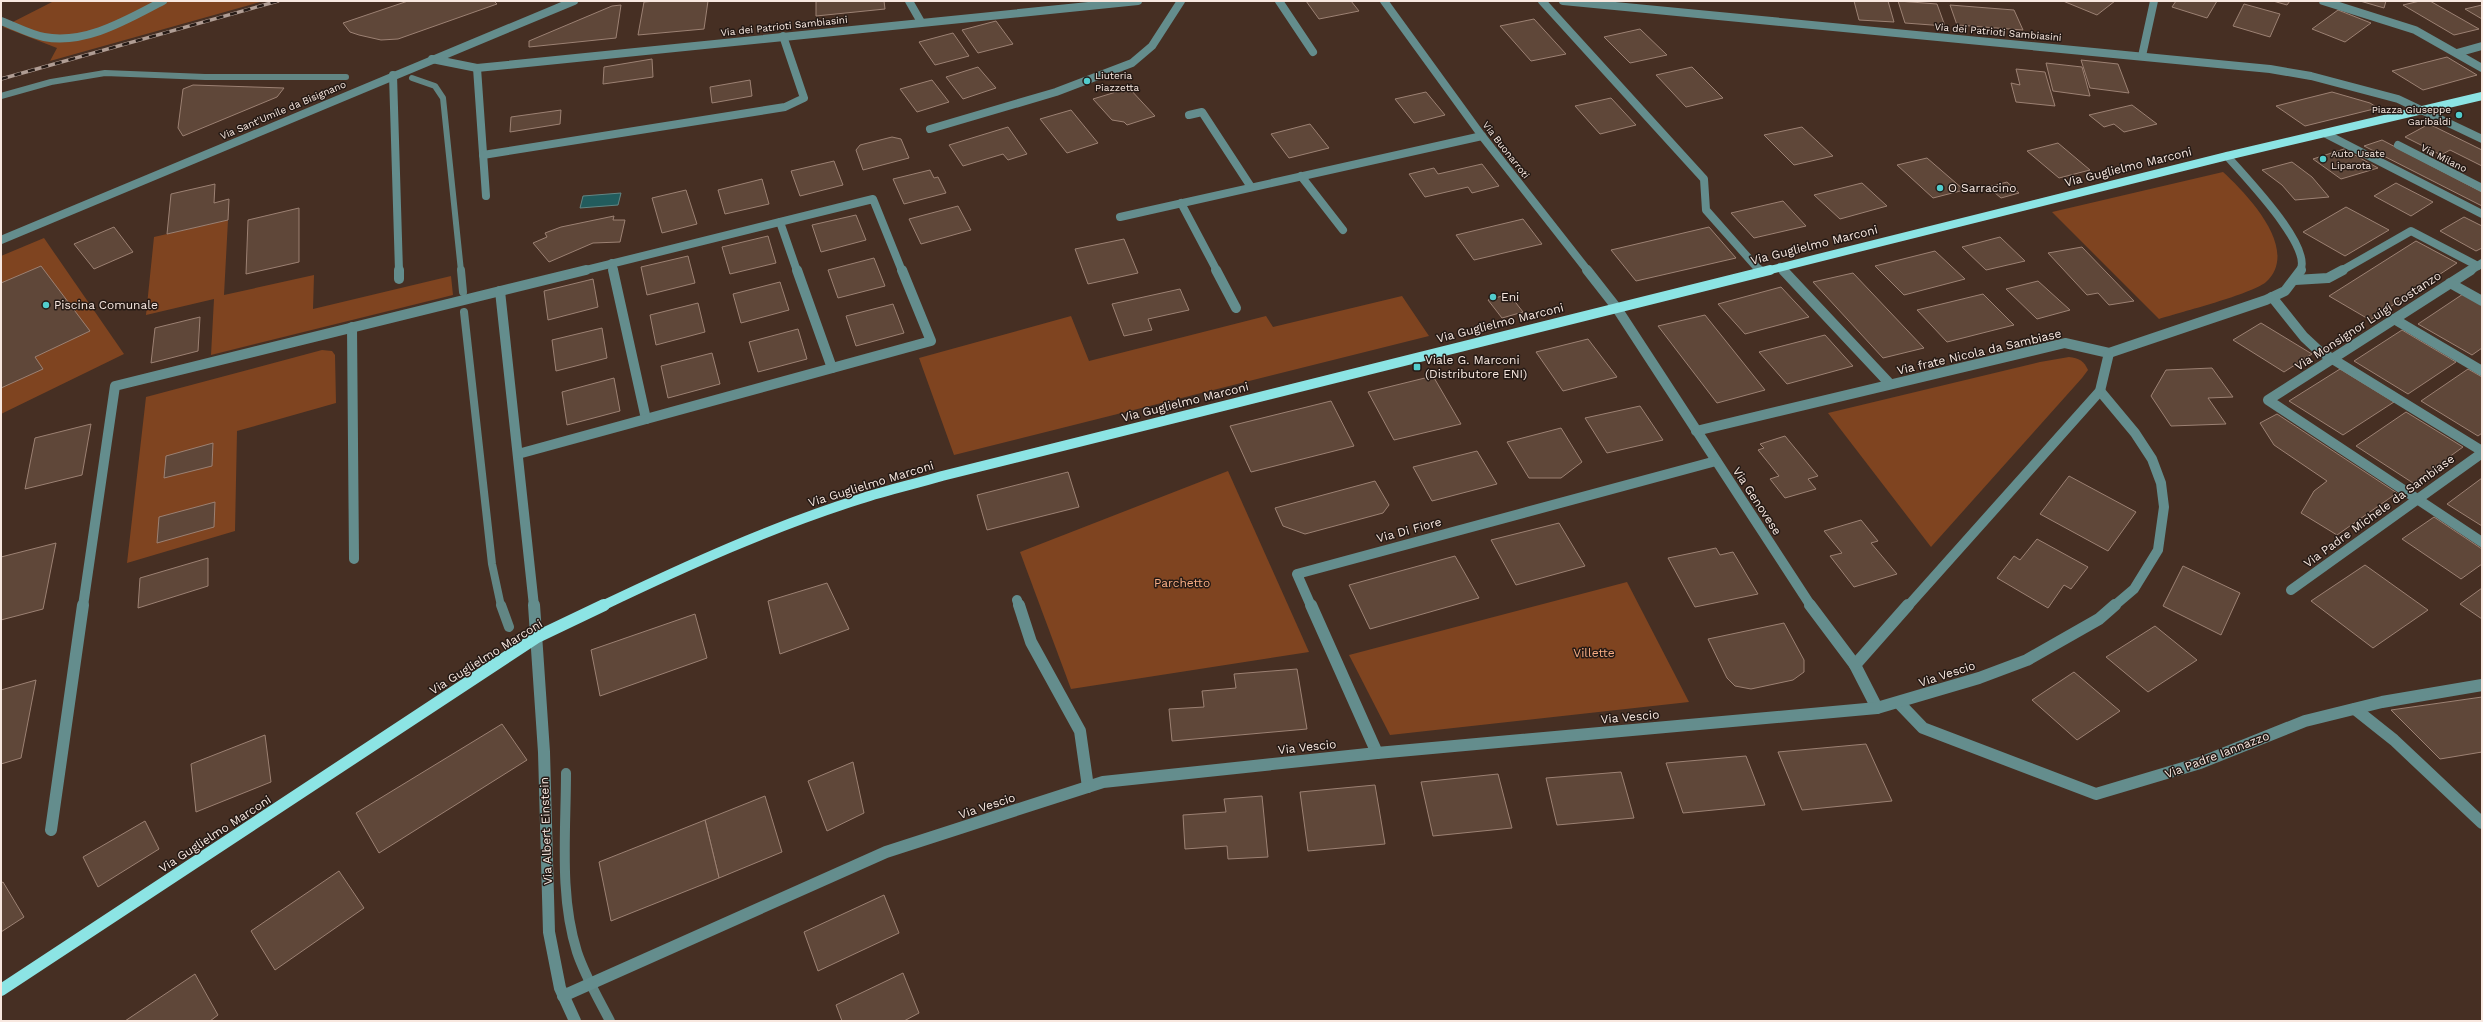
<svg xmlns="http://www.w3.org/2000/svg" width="2483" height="1022" font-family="'Work Sans',sans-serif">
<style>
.green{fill:#7f4420}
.water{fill:#225c5d;stroke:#628684}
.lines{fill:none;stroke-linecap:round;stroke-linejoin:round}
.stream-far2{stroke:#628684;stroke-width:6}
.stream-far1{stroke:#628684;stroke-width:8}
.stream{stroke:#628684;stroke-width:10}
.building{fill:#5f4739;stroke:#9c8173}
.minor-far2{stroke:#648d8d;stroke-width:8}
.minor-far1{stroke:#648d8d;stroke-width:10}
.minor{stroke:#648d8d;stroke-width:12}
.major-far2{stroke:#8ce4e4;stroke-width:8}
.major-far1{stroke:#8ce4e4;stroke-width:10}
.major{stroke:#8ce4e4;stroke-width:12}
.rail-casing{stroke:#b09d94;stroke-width:3.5}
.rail{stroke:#251a15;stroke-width:2.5;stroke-dasharray:7;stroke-linecap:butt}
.poi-dot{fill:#52cdcd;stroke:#251a15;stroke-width:1.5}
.labels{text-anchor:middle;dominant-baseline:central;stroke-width:3;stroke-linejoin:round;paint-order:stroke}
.far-street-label{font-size:10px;fill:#f8e8e0;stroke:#251a15}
.far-poi-label{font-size:10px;fill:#f8e8e0;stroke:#251a15;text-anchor:start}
.street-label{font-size:12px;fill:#f8e8e0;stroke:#251a15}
.poi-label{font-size:12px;fill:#f8e8e0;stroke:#251a15;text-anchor:start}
.park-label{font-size:12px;fill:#f8ad84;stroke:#251a15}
</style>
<rect width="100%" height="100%" fill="#462f23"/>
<g class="green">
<polygon points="54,1 264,1 50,61 57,48 3,27"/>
<path d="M2223 172C2247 194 2301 250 2266 282 2252 294 2181 312 2159 319L2052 212Z"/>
<polygon points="228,220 224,295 314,275 313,309 451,276 453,295 211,355 214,299 146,315 154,237"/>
<polygon points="44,238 124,354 1,414 1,256"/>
<polygon points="1402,296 1429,336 954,455 919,358 1071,316 1089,361 1266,316 1273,327"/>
<polygon points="322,350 332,351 335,355 336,403 237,431 235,531 127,563 146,397"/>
<path d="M2069 357C2079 358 2084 361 2088 370L2082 378 1931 547 1828 413 2040 362Z"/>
<polygon points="1228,471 1309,652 1071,689 1020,552"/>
<polygon points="1627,582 1689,702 1390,735 1349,655"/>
</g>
<polygon class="water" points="621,193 618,205 580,208 583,196"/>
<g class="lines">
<g class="stream-far2">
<polyline points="412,78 435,86 443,98 461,271"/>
<polyline points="1,96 51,82 105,73 205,77 346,77"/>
</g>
<g class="stream-far1">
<polyline points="461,270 463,292"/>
<polyline points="464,312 492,564 501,606"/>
</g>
<g class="stream">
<polyline points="501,605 509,627"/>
<path d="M566 773C566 832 559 895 577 952 585 976 598 998 610 1021"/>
</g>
</g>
<g class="building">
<polygon points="408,1 494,1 497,4 398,39 381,40 359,35 350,32 343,23"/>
<polygon points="656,1 708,1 704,29 638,35 644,2"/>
<polygon points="816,1 884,1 885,9 816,16"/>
<polygon points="1306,1 1351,1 1359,11 1319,19"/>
<polygon points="1854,1 1888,1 1894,22 1859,20"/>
<polygon points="1898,1 1937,4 1945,26 1905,23"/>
<polygon points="2063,1 2115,1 2097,15"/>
<polygon points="2176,1 2217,1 2207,18 2172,7"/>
<polygon points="2273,1 2290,1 2287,5"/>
<polygon points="2360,1 2386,1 2384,8"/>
<polygon points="2420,1 2430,1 2479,29 2454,35 2403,5"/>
<polygon points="2244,4 2280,14 2270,37 2233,26"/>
<polygon points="621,5 616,38 529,47 529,41 612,6"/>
<polygon points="1950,5 2014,10 2023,30 1957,25"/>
<polygon points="2482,5 2482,19 2465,9"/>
<polygon points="2338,10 2371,23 2345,42 2312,29"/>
<polygon points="1534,19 1566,54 1531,61 1500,26"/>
<polygon points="996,21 1013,44 978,53 962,30"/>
<polygon points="1640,29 1667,55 1630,63 1604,37"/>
<polygon points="953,33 969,56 935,65 919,42"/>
<polygon points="2447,57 2477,75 2423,90 2392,71"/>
<polygon points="652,59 653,77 603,84 604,67"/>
<polygon points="2081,60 2118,64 2129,93 2090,88"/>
<polygon points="2046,63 2082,67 2090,96 2053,91"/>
<polygon points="978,67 996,88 963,99 946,77"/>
<polygon points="1692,67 1723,98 1686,107 1656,75"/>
<polygon points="2016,69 2045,72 2055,106 2016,102 2011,83 2020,85"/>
<polygon points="750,80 752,96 712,103 710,87"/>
<polygon points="932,80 949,102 917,112 900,89"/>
<polygon points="193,85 284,88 277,97 183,136 178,128 183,89"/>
<polygon points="1129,88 1155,116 1127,125 1124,122 1112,120 1093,99"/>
<polygon points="1426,92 1445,115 1414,123 1395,99"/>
<polygon points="2332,92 2370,103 2378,108 2305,126 2276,106"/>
<polygon points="1611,98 1636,125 1600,134 1575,106"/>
<polygon points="2132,105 2157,124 2124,132 2114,124 2104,127 2089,115"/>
<polygon points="561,110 560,124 510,132 511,117"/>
<polygon points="1071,110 1098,143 1067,153 1040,119"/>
<polygon points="1310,124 1329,148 1289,158 1271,134"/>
<polygon points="2429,124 2482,150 2482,166 2450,150 2441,155 2405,137"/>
<polygon points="1008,127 1027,154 1008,160 1003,154 963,166 949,145"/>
<polygon points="1802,127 1833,156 1794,165 1764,135"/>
<polygon points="892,137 901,139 909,158 863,170 856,150 860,145"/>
<polygon points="2382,140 2482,192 2482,206 2364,146"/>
<polygon points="2058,143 2090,170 2059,178 2027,151"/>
<polygon points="2344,149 2378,168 2341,179 2313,159"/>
<polygon points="1927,158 1964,190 1933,198 1897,165"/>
<polygon points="834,161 843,185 800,196 791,171"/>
<polygon points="2292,162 2312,177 2329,197 2295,200 2282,185 2262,170"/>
<polygon points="1482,164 1499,186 1472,193 1468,187 1425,197 1409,174 1434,168 1438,174"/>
<polygon points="930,170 934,178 938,177 946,193 904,204 893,179"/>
<polygon points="762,179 769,204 725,214 718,190"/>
<polygon points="2007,182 2019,193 2001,198 1988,187"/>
<polygon points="1862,183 1887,206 1840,219 1814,195"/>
<polygon points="2396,183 2433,202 2411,216 2374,196"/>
<polygon points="215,184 214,203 229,199 228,220 167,234 171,194"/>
<polygon points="686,190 697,224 662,233 652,198"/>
<polygon points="1783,201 1806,226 1754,238 1731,213"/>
<polygon points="958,206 971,230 921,244 909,219"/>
<polygon points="2346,207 2389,230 2345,256 2303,232"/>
<polygon points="299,208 299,262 246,274 248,220"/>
<polygon points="856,215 866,240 821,252 812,225"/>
<polygon points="614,216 613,220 625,220 620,242 593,243 549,262 533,243 547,237 545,233 561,227"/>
<polygon points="2464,217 2482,226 2482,248 2476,251 2440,231"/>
<polygon points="1523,219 1542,244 1474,260 1456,235"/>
<polygon points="114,227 133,252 94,269 74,244"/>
<polygon points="1709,227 1736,258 1636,281 1611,250"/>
<polygon points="768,236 776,263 730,274 722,247"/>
<polygon points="2000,237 2025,261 1986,270 1962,247"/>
<polygon points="1124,239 1138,273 1088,284 1075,249"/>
<polygon points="2416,241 2457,263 2370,320 2329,296"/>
<polygon points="2082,247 2134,301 2109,305 2098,293 2087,295 2048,253"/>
<polygon points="1935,251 1965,279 1904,295 1875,266"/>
<polygon points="688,256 695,283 647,295 641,267"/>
<polygon points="874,258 885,286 838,298 828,270"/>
<polygon points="41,266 90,331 35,357 43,369 1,388 1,283"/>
<polygon points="1853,273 1924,348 1883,358 1813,282"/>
<polygon points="593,279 598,307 548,320 544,291"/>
<polygon points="2038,281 2070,310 2037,319 2006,289"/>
<polygon points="780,282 789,310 741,323 733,294"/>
<polygon points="1781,287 1809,317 1745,334 1718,304"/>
<polygon points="1180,289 1189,310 1148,319 1152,330 1124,336 1112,304"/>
<polygon points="1509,294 1523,312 1502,318 1488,300"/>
<polygon points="1983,294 2014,325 1947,342 1917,310"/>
<polygon points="2463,294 2482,305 2482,348 2472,355 2418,324"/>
<polygon points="698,303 705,332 656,345 650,315"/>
<polygon points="893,304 904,333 856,346 846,316"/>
<polygon points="1705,315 1765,390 1717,403 1658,326"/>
<polygon points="200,317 198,351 151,363 155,328"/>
<polygon points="2261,323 2312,354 2284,372 2233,340"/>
<polygon points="602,328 607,358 556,371 552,340"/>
<polygon points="798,329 807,359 758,372 749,342"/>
<polygon points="2402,330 2456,362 2408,394 2354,361"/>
<polygon points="1825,335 1853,366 1787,384 1759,352"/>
<polygon points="1588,339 1617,377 1563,391 1536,352"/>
<polygon points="712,353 720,384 668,398 661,366"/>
<polygon points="2212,368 2233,397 2208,398 2226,424 2171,426 2151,396 2166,370"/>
<polygon points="2340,369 2394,402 2343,435 2289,401"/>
<polygon points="2468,369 2482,377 2482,433 2478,436 2421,401"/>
<polygon points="1433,376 1461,424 1394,440 1368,392"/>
<polygon points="614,378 620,411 567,425 562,392"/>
<polygon points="1331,401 1354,446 1251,472 1230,426"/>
<polygon points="1640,406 1663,440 1607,453 1585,418"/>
<polygon points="2406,412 2463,447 2413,483 2356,446"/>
<polygon points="2277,414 2397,493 2337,535 2301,513 2314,491 2327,481 2274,445 2260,423"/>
<polygon points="91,424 82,475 25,489 35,438"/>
<polygon points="1561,428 1582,462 1561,478 1529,478 1507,442"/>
<polygon points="1785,436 1818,476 1808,479 1816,489 1785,498 1770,479 1779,476 1758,450 1764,448 1760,444"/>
<polygon points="213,443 212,466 164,478 166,456"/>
<polygon points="1477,451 1497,484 1432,501 1413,467"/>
<polygon points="1068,472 1079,507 987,530 977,495"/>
<polygon points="2069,476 2136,512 2108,551 2040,514"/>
<polygon points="2482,478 2482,526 2447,504"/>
<polygon points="1375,481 1389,505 1383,513 1305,534 1283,526 1275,508"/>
<polygon points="215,502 214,527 157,543 159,517"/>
<polygon points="2434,517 2482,549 2482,564 2461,579 2402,539"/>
<polygon points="1861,520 1878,541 1871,543 1897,574 1854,587 1830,556 1842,553 1824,531"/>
<polygon points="1559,523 1585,566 1516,585 1491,540"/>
<polygon points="2037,539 2088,567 2071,589 2064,585 2048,608 1997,578 2014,556 2020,560"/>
<polygon points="56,543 43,609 1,620 1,557"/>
<polygon points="1716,548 1720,555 1733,552 1758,594 1695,607 1668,558"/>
<polygon points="1455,556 1479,598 1370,629 1349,585"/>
<polygon points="208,558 208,586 138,608 140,578"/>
<polygon points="2365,565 2428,610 2373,648 2311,601"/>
<polygon points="2183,566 2240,593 2221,635 2163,606"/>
<polygon points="827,583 849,629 780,654 768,601"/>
<polygon points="2482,588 2482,619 2460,604"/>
<polygon points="695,614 707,658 600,696 591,650"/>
<polygon points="1784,623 1804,660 1804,672 1793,680 1751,689 1735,686 1727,678 1708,639"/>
<polygon points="2155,626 2197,660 2148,692 2106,657"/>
<polygon points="1297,669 1307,729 1172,741 1169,709 1204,707 1202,691 1236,688 1234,674"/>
<polygon points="2074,672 2120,711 2077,740 2032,700"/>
<polygon points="36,680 21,758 1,764 1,690"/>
<polygon points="2482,697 2482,752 2440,759 2391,710"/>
<polygon points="502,724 527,760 379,853 356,813"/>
<polygon points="265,735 271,782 196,812 191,764"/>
<polygon points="1866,744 1892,801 1802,810 1778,752"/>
<polygon points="1746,756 1765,805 1683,813 1666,763"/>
<polygon points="853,762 864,813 827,831 808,781"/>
<polygon points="1621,772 1634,818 1557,825 1546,778"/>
<polygon points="1498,774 1512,828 1433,836 1421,782"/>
<polygon points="1375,785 1385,844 1308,851 1300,792"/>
<polygon points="765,796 782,852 719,878 705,820"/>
<polygon points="1262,796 1268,857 1228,859 1227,846 1185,849 1183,815 1226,812 1224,799"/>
<polygon points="705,820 719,878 611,921 599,862"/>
<polygon points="145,821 159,849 98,887 83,857"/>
<polygon points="339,871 364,908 275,970 251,931"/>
<polygon points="3,882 24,917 1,932 1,883"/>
<polygon points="884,895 899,933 818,971 804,932"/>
<polygon points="903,973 919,1013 904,1021 842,1021 836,1005"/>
<polygon points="195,974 218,1015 210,1021 125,1021"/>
</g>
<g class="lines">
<g class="minor-far2">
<polyline points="909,1 921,22"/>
<polyline points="1279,1 1313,52"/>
<polyline points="1384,1 1482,136 1588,271"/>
<polyline points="1542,1 1704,179 1706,210 1760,271"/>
<polyline points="1563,1 2270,69 2311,76 2398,99 2482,139"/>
<polyline points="2323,1 2415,30 2482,68"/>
<path d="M1 21C15 26 29 34 44 37 86 45 128 19 163 1"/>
<polyline points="2457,53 2482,46"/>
<polyline points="2142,56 2154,1"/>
<polyline points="432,59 477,68 1138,1"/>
<polyline points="477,68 486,196"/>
<polyline points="393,75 399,271"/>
<polyline points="1189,115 1202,112 1251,187"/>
<polyline points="930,129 1056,92 1132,63 1152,46 1181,1"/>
<polyline points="2326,134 2482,214"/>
<polyline points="2398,145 2482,188"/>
<polyline points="483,155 785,107 804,98 783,36"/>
<path d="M2227 156C2243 175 2314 247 2300 271"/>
<polyline points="1301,176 1343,230"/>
<polyline points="1181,203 1217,271"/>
<polyline points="1120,217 1482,136"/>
<polyline points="780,222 797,271"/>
<polyline points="1,240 574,1"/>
<polyline points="612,263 614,271"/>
<polyline points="1780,267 1784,271"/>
<polyline points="582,271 873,199 902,271"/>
<polyline points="2341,271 2411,231 2478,266"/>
<polyline points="2470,271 2482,263"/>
</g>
<g class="minor-far1">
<polyline points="399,270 399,279"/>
<polyline points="613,270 646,419"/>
<polyline points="797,270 832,368"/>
<polyline points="1216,270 1236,308"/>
<polyline points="1587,270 1616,307 1811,606"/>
<polyline points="1759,270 1761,272"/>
<polyline points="1783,270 1890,384"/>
<polyline points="2471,270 2268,400 2482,542"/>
<polyline points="2295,280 2328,278 2343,270"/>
<polyline points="2450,283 2482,301"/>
<polyline points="500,291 534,606"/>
<polyline points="2272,297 2304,337 2318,350 2482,451"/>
<polyline points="2394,319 2482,371"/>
<polyline points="352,327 354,559"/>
<polyline points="2100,391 2135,433 2152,459 2161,483 2164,507 2158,550 2134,589 2114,606"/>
<polyline points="1696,431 2065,343 2109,353 2266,300 2285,291 2301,270"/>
<polyline points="518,454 931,341 902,270"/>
<polyline points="2291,590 2482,453"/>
<polyline points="1017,600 1019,606"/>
<polyline points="83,606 115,386 586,270"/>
<polyline points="1311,606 1297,574 1716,461"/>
<polyline points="1908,606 2100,391 2109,353"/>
</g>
<g class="minor">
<polyline points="534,605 544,752 549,932 560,988 575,1021"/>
<polyline points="1019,605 1031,642 1080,731 1088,787"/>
<polyline points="1311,605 1377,753"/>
<polyline points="1810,605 1855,665 1877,708"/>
<polyline points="1855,665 1908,605"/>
<polyline points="1899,703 1923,728 2096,794 2200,763 2305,721 2382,702 2482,685"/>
<polyline points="2355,709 2394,740 2482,823"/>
<polyline points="51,830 83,605"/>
<polyline points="563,996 886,852 1103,782 1377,753 1877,708 1979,678 2027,660 2099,619 2115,605"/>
</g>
<polyline class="major-far2" points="1766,271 2227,156 2482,96"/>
<path class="major-far1" d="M602 606C686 566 771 527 860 499 887 490 915 484 942 476L1770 270"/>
<polyline class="major" points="1,990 537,637 604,605"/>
<defs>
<polyline id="rail" points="1,79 278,1"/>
</defs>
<use href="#rail" class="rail-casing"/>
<use href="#rail" class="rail"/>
</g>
<g class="poi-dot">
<circle cx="1087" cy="81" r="4"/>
<circle cx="2459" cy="115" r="4"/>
<circle cx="2323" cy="159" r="4"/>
<circle cx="1940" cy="188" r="4"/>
<circle cx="1493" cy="297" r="4"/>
<circle cx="46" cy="305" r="4"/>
<rect x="1413" y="363" width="8" height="8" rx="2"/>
</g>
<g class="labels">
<g class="far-street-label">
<text transform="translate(784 26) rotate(-6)">Via dei Patrioti Sambiasini</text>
<text transform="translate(1998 32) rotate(5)">Via dei Patrioti Sambiasini</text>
<text transform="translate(283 110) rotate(-23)">Via Sant'Umile da Bisignano</text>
<text transform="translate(1506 150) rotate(52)">Via Buonarroti</text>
<text transform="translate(2444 158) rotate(27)">Via Milano</text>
</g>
<g class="far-poi-label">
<text x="1095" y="75">Liuteria<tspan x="1095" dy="12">Piazzetta</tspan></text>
<text x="2451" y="109" text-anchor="end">Piazza Giuseppe<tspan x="2451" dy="12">Garibaldi</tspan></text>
<text x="2331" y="153">Auto Usate<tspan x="2331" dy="12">Liparota</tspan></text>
</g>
<g class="street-label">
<text transform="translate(2128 167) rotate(-14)">Via Guglielmo Marconi</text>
<text transform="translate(1814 245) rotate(-14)">Via Guglielmo Marconi</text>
<text transform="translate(2368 321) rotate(-33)">Via Monsignor Luigi Costanzo</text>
<text transform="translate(1500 323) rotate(-14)">Via Guglielmo Marconi</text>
<text transform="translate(1979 352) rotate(-13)">Via frate Nicola da Sambiase</text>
<text transform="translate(1185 402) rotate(-14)">Via Guglielmo Marconi</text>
<text transform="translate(871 484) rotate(-17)">Via Guglielmo Marconi</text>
<text transform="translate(1757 501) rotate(57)">Via Genovese</text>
<text transform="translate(2379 511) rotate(-36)">Via Padre Michele da Sambiase</text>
<text transform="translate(1409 530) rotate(-15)">Via Di Fiore</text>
<text transform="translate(486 657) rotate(-32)">Via Guglielmo Marconi</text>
<text transform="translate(1947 674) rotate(-18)">Via Vescio</text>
<text transform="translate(1630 717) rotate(-5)">Via Vescio</text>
<text transform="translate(1307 747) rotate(-6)">Via Vescio</text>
<text transform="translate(2217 755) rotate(-21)">Via Padre Iannazzo</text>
<text transform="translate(987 806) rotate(-18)">Via Vescio</text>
<text transform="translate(546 831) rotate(-92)">Via Albert Einstein</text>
<text transform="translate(215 834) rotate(-33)">Via Guglielmo Marconi</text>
</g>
<g class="poi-label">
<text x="1948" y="188">O Sarracino</text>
<text x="1501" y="297">Eni</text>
<text x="54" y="305">Piscina Comunale</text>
<text x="1425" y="360">Viale G. Marconi<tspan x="1425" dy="14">(Distributore ENI)</tspan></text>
</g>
<g class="park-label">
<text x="1182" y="583">Parchetto</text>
<text x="1594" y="653">Villette</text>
</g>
</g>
<rect width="2483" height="1022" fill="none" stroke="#f8e8e0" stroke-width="4"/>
</svg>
